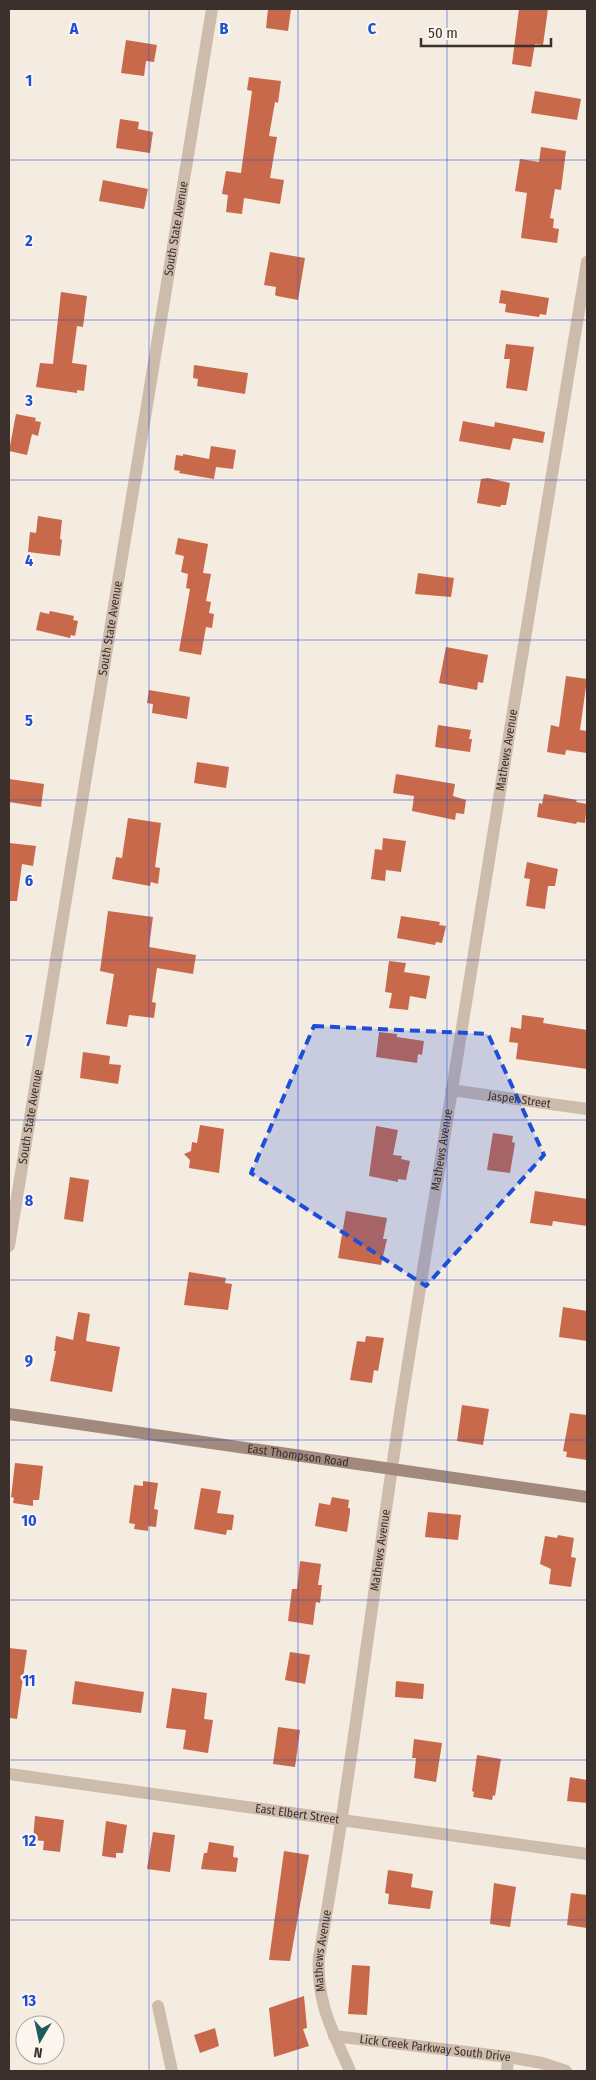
<svg xmlns="http://www.w3.org/2000/svg" width="596" height="2080" font-family="'Fira Sans Condensed',sans-serif">
<style>
.building{fill:#c8694b}
.lines{fill:none;stroke-linecap:round;stroke-linejoin:round}
.minor{stroke:#cdbbac;stroke-width:12}
.secondary{stroke:#a18a7d;stroke-width:12}
.marked{fill:#1d4ed8;fill-opacity:0.2;stroke:#1d4ed8;stroke-width:4;stroke-dasharray:10 6;stroke-linejoin:round}
.grid{fill:none;stroke:#1d4ed8;stroke-width:1;stroke-opacity:0.55}
.labels{text-anchor:middle;dominant-baseline:central;stroke-width:4.5;stroke-linejoin:round;paint-order:stroke}
.street-label{font-size:12px;fill:#3b302b;stroke:#fbf5ee}
.grid-label{font-size:16px;text-anchor:middle;font-weight:bold;fill:#1d4ed8;stroke:#fbf5ee;stroke-width:4.5;stroke-linejoin:round;paint-order:stroke}
</style>
<rect width="100%" height="100%" fill="#f4ebe1"/>
<g class="building">
<polygon points="268,9 291,9 288,31 266,28"/>
<polygon points="519,9 548,9 543,45 535,44 531,67 512,64"/>
<polygon points="126,40 157,45 154,62 146,61 144,76 121,73"/>
<polygon points="249,77 281,81 278,103 275,102 269,136 277,137 270,178 284,180 280,204 244,198 242,214 226,212 228,195 222,194 226,171 241,173 252,91 247,90"/>
<polygon points="535,91 581,99 577,120 531,113"/>
<polygon points="120,119 139,122 138,129 153,132 150,153 116,148"/>
<polygon points="541,147 566,151 561,190 555,189 550,218 554,219 553,228 559,229 557,243 521,238 527,193 515,191 520,159 539,162"/>
<polygon points="103,180 148,189 144,209 99,201"/>
<polygon points="270,252 305,258 298,300 277,296 275,295 276,287 264,285"/>
<polygon points="501,290 549,298 546,315 540,314 539,317 505,312 506,304 499,303"/>
<polygon points="61,292 87,296 83,327 77,326 72,363 87,365 84,391 77,390 77,393 36,387 40,363 53,364"/>
<polygon points="506,344 534,347 527,391 506,388 510,359 504,359"/>
<polygon points="194,365 248,373 245,394 197,386 198,379 193,378"/>
<polygon points="16,414 36,418 35,421 41,422 38,436 32,434 27,455 9,451"/>
<polygon points="463,421 494,427 495,422 545,432 543,443 513,438 510,450 459,441"/>
<polygon points="211,446 236,450 233,469 216,467 214,479 179,473 180,471 174,470 176,455 183,456 183,454 209,459"/>
<polygon points="488,478 510,483 506,505 501,505 500,507 477,503 481,479"/>
<polygon points="38,516 62,520 60,539 62,540 60,556 28,552 30,532 36,533"/>
<polygon points="178,538 208,544 203,573 211,574 206,601 211,602 209,613 214,614 212,628 206,627 201,655 179,651 190,589 186,588 188,574 181,572 184,556 175,554"/>
<polygon points="418,573 454,578 451,597 415,594"/>
<polygon points="50,611 74,616 73,620 78,621 75,636 71,635 70,638 36,630 40,612 49,614"/>
<polygon points="446,647 488,655 483,683 478,682 477,690 439,683"/>
<polygon points="566,676 587,679 580,730 587,731 587,753 566,750 565,755 547,752 551,725 559,727"/>
<polygon points="149,690 190,697 187,719 152,713 153,704 147,703"/>
<polygon points="438,725 471,730 469,739 472,739 470,752 435,747"/>
<polygon points="197,762 229,767 226,788 194,783"/>
<polygon points="396,774 455,784 453,796 466,800 464,814 456,813 455,820 412,811 414,796 393,793"/>
<polygon points="9,779 44,784 41,807 9,802"/>
<polygon points="544,794 577,800 576,802 587,804 585,823 577,822 576,824 537,817 539,803 542,804"/>
<polygon points="128,818 161,823 155,867 160,868 158,884 151,882 150,886 112,879 116,857 122,858"/>
<polygon points="383,838 406,841 401,872 386,870 385,881 371,879 375,849 382,850"/>
<polygon points="9,843 36,846 33,866 22,864 17,901 9,901"/>
<polygon points="527,862 558,869 555,886 548,886 545,909 526,906 530,879 524,878"/>
<polygon points="108,911 153,917 149,947 196,955 193,974 157,968 152,1002 156,1003 154,1018 129,1015 127,1027 106,1024 114,974 100,971"/>
<polygon points="401,916 440,922 439,925 446,926 442,943 436,942 435,945 397,938"/>
<polygon points="389,961 406,963 404,972 430,976 426,999 410,996 408,1010 389,1008 392,993 385,992"/>
<polygon points="522,1015 544,1018 543,1023 587,1030 587,1069 516,1059 518,1043 509,1042 511,1027 521,1029"/>
<polygon points="379,1032 397,1034 397,1037 424,1041 422,1055 418,1054 417,1063 376,1057"/>
<polygon points="83,1052 110,1056 109,1064 121,1065 118,1084 80,1078"/>
<polygon points="200,1125 224,1129 219,1173 189,1168 190,1160 184,1154 191,1151 192,1142 197,1143"/>
<polygon points="376,1126 398,1130 393,1155 402,1156 401,1159 410,1161 406,1180 398,1179 398,1182 369,1176"/>
<polygon points="493,1133 513,1136 512,1142 515,1143 510,1173 487,1170"/>
<polygon points="70,1177 89,1180 83,1222 64,1219"/>
<polygon points="535,1191 587,1199 587,1226 553,1221 552,1226 530,1223"/>
<polygon points="346,1211 387,1218 383,1239 387,1239 381,1265 338,1258"/>
<polygon points="189,1272 226,1278 225,1283 232,1284 228,1310 184,1305"/>
<polygon points="563,1307 587,1311 587,1341 559,1337"/>
<polygon points="78,1312 90,1314 86,1341 120,1347 112,1392 50,1381 56,1351 54,1351 56,1336 73,1340"/>
<polygon points="366,1336 384,1338 378,1371 374,1370 372,1383 350,1380 357,1341 365,1342"/>
<polygon points="462,1405 489,1409 483,1445 457,1441"/>
<polygon points="570,1413 587,1415 587,1460 566,1457 567,1452 563,1451"/>
<polygon points="15,1463 43,1466 39,1500 33,1500 33,1506 13,1503 14,1498 11,1497"/>
<polygon points="143,1481 158,1483 154,1509 158,1510 156,1527 148,1526 148,1531 134,1529 135,1524 129,1523 134,1485 143,1486"/>
<polygon points="201,1488 221,1491 217,1513 234,1515 232,1530 227,1530 226,1535 194,1529"/>
<polygon points="332,1497 349,1500 348,1508 350,1508 350,1512 347,1532 315,1526 319,1503 330,1505"/>
<polygon points="428,1512 461,1515 458,1540 425,1537"/>
<polygon points="558,1535 574,1538 571,1557 576,1558 571,1587 549,1584 551,1569 540,1564 545,1536 557,1538"/>
<polygon points="300,1561 321,1564 318,1585 322,1585 320,1603 316,1602 313,1625 288,1621 292,1589 297,1589"/>
<polygon points="9,1648 27,1650 17,1719 9,1718"/>
<polygon points="290,1652 310,1655 305,1684 285,1680"/>
<polygon points="75,1681 144,1692 141,1713 72,1704"/>
<polygon points="396,1681 424,1684 423,1699 395,1697"/>
<polygon points="172,1688 207,1693 204,1719 213,1720 208,1753 183,1749 186,1730 166,1728"/>
<polygon points="278,1727 300,1730 295,1767 273,1764"/>
<polygon points="414,1739 442,1743 436,1782 414,1778 416,1758 412,1758"/>
<polygon points="477,1755 501,1759 495,1796 493,1795 492,1800 473,1797 474,1792 472,1791"/>
<polygon points="570,1777 587,1780 587,1803 567,1801"/>
<polygon points="35,1816 64,1820 60,1852 43,1850 44,1841 33,1840"/>
<polygon points="106,1821 127,1825 123,1853 116,1853 116,1858 102,1856"/>
<polygon points="153,1832 175,1835 170,1872 147,1869"/>
<polygon points="209,1842 234,1846 233,1857 238,1858 236,1872 201,1869 204,1853 207,1853"/>
<polygon points="284,1851 309,1855 290,1961 269,1960"/>
<polygon points="388,1870 413,1874 411,1887 433,1891 430,1909 388,1904 389,1894 385,1893"/>
<polygon points="494,1883 516,1887 510,1927 490,1924"/>
<polygon points="571,1893 587,1895 587,1928 567,1925"/>
<polygon points="352,1965 370,1966 367,2015 348,2014"/>
<polygon points="304,1996 307,2028 303,2029 309,2046 274,2057 269,2008"/>
<polygon points="215,2028 219,2046 200,2053 194,2035"/>
</g>
<g class="lines">
<g class="minor">
<path id="s1" d="M451 1090 587 1109"/>
<path id="s2" d="M9 1246 212 9"/>
<path id="s3" d="M9 1774 587 1854"/>
<polyline points="158,2006 172,2071"/>
<path id="s4" d="M334 2036 508 2057 542 2063 566 2071"/>
<path id="s5" d="M350 2071C333 2032 316 2002 319 1957 352 1770 374 1582 403 1394 462 1017 525 639 587 262"/>
<polyline points="507,2071 508,2057"/>
</g>
<path class="secondary" id="s6" d="M9 1414 587 1497"/>
</g>
<path class="marked" d="M314 1026 488 1034 544 1155 426 1286 251 1173Z"/>
<path class="grid" d="M149 9V2071M298 9V2071M447 9V2071M9 160H587M9 320H587M9 480H587M9 640H587M9 800H587M9 960H587M9 1120H587M9 1280H587M9 1440H587M9 1600H587M9 1760H587M9 1920H587"/>
<g class="labels">
<g class="street-label">
<text stroke="none"><textPath href="#s2" startOffset="1031">South State Avenue</textPath></text>
<text stroke="none"><textPath href="#s2" startOffset="626">South State Avenue</textPath></text>
<text stroke="none"><textPath href="#s5" startOffset="1341">Mathews Avenue</textPath></text>
<text stroke="none"><textPath href="#s1" startOffset="69">Jasper Street</textPath></text>
<text stroke="none"><textPath href="#s2" startOffset="131">South State Avenue</textPath></text>
<text stroke="none"><textPath href="#s5" startOffset="936">Mathews Avenue</textPath></text>
<text stroke="none"><textPath href="#s6" startOffset="292">East Thompson Road</textPath></text>
<text stroke="none"><textPath href="#s5" startOffset="531">Mathews Avenue</textPath></text>
<text stroke="none"><textPath href="#s3" startOffset="291">East Elbert Street</textPath></text>
<text stroke="none"><textPath href="#s5" startOffset="126">Mathews Avenue</textPath></text>
<text stroke="none"><textPath href="#s4" startOffset="102">Lick Creek Parkway South Drive</textPath></text>
</g>
</g>
<g class="grid-label">
<text x="74" y="34">A</text>
<text x="224" y="34">B</text>
<text x="372" y="34">C</text>
<text x="29" y="86">1</text>
<text x="29" y="246">2</text>
<text x="29" y="406">3</text>
<text x="29" y="566">4</text>
<text x="29" y="726">5</text>
<text x="29" y="886">6</text>
<text x="29" y="1046">7</text>
<text x="29" y="1206">8</text>
<text x="29" y="1366">9</text>
<text x="29" y="1526">10</text>
<text x="29" y="1686">11</text>
<text x="29" y="1846">12</text>
<text x="29" y="2006">13</text>
</g>
<rect width="596" height="2080" fill="none" stroke="#3b302b" stroke-width="20"/>
<g transform="translate(40 2040) rotate(189)"><circle r="24" fill="#fbf5ee" stroke="#aea6a0"/>
<path d="M0-4L9 19L0 12L-9 19Z" fill="#1f5a5e"/>
<text y="-8" font-size="14" font-weight="bold" text-anchor="middle" fill="#3b302b">N</text>
</g>
<path d="M421 38v8h130v-8" fill="none" stroke="#3b302b" stroke-width="2.5"/>
<text x="428" y="38" font-size="15" fill="#3b302b" stroke="#fbf5ee" stroke-width="4" paint-order="stroke">50 m</text>
</svg>
